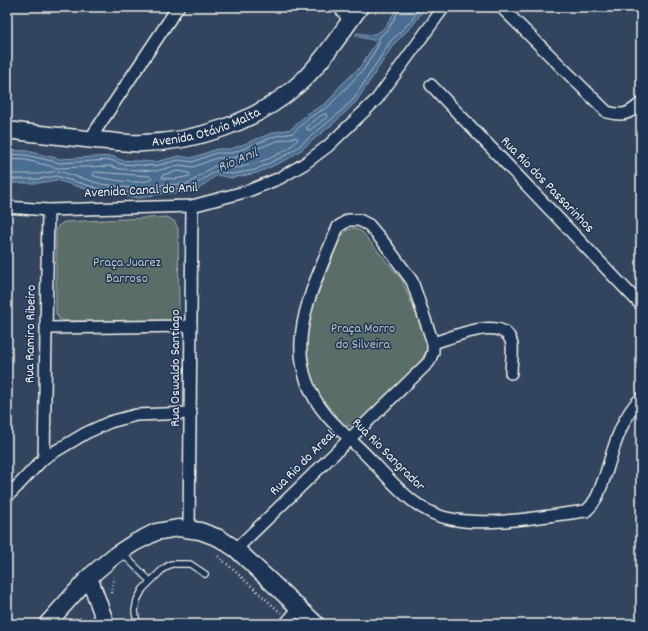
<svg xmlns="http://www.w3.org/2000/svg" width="648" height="631" font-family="Dekko,sans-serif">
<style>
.green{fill:#5a6d68;stroke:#a7afa8}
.water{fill:#4b6d91;stroke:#8fa2b4}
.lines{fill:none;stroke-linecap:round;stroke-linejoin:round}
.shore{stroke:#b0bcc5;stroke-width:1}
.lane-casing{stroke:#f4f1e8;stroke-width:8}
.street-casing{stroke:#f4f1e8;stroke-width:14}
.secondary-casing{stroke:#f4f1e8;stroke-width:19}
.path{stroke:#f4f1e8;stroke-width:2.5;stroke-dasharray:1 3;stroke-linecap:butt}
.lane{stroke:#1d3557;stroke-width:5.5}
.street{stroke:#1d3557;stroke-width:11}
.secondary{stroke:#1d3557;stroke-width:16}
.labels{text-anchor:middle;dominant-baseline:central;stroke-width:3;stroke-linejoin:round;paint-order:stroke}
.street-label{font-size:14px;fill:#f4f1e8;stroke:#1d3557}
.park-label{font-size:14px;fill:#bec3bb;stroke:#1d3557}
.water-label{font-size:15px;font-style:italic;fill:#b9c3ca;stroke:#1d3557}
</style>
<rect width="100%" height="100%" fill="#32445e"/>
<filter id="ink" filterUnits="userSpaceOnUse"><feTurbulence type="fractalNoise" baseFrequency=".025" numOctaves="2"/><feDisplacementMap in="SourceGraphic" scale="8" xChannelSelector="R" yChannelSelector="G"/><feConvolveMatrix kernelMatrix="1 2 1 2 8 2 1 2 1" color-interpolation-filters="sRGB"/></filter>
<g filter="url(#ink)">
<g class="green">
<polygon points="167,217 174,221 178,228 179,311 176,320 167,323 65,321 59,319 56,313 56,232 58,226 64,222"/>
<polygon points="355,228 362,232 402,280 427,341 427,350 420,362 359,422 351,426 343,425 335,419 316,394 305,355 308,318 341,236 347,230"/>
</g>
<path class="water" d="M398 7H425L414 24 394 44 356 102 335 122 301 150 288 159 257 173 232 178 217 175 197 190 191 192 159 194 140 198 100 193 56 180 39 183H7V150L27 151 60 159 112 156 121 160 155 162 179 156 191 158 217 149H231L275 132 291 129 307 114 325 104 332 97 339 87 360 67 377 41 355 36 357 33C383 39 385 26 398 7Z"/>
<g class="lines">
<g class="shore">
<polygon points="326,114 327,117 310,130 307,130 307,127 320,116"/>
<polyline points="7,154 26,155 60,163 111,160 121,164 155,166 179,160 192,162 216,153 232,153 276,136 293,133 310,117 328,107 364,69 379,44 379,38 389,28 401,7"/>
<path d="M7 159 26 160 58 168 111 166 120 169 156 171 179 165 193 167 217 158H233L277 141 296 137 298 139C288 154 251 167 233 168 227 169 221 166 214 166L188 184 158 185 139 189 101 184 58 171 38 174H7"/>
<polygon points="179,171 189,173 190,176 175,179 162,178 163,175"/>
<path d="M95 172C113 173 132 175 150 176L152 179C141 186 107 179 94 176L93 174Z"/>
<polyline points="7,179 39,179 56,176 100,189 139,194 158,190 190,188 216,171 232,174 255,170 286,155 298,147 332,119 353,100 390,42 411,21 420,7"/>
</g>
<defs>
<g id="lane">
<polyline points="122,553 150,581"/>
<polyline points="137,624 135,611 137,600 143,589 163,569 171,564 190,564 205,574"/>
</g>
<g id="street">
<polyline points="339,7 350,21"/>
<path d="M501 7 607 112C623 116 628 115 641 103"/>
<polyline points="431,85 641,305"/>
<polyline points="90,139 178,7"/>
<polyline points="7,207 48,210 192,206 248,191 280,178 304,164 328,146 377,99 444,7"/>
<polyline points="47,328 191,326"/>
<path d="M433 343C451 338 507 312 512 345 513 354 511 364 511 373"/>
<polyline points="44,458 48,210"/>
<polyline points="7,497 44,458 86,433 110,422 136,415 191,413"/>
<polyline points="189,530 192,206"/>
<path d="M236 549 429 362 433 352V343L412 281 385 244 369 225 359 220H348L338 227C312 290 275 355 327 416 341 432 358 446 372 461 395 485 417 513 451 519 492 527 544 516 586 511 597 502 600 489 605 476 614 448 620 419 641 398"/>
<polyline points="285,624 299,608"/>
</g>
<g id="secondary">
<path id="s1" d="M7 130C40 134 73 138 107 141 119 142 131 144 143 143 195 142 252 123 293 89 320 67 339 35 360 7"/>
<polyline points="89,577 106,624"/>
<polyline points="47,624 89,577 114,556 134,543 156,532 178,528 200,531 219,538 236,549 316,624"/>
</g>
</defs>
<use href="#lane" class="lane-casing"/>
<use href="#street" class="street-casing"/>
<use href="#secondary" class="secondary-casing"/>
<g class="path">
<polyline points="218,556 281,613"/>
<polyline points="111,593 114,577"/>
<polyline points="72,619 88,618"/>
</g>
<use href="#lane" class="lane"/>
<use href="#street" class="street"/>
<use href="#secondary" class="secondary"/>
</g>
</g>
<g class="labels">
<g class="street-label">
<text stroke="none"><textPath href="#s1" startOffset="202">Avenida Otávio Malta</textPath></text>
<text transform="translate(547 185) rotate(46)">Rua Rio dos Passarinhos</text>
<text transform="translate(141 191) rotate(-3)">Avenida Canal do Anil</text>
<text transform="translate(31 334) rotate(-89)">Rua Ramiro Ribeiro</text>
<text transform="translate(176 368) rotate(-90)">Rua Oswaldo Santiago</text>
<text transform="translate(388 455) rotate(45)">Rua Rio Sangrador</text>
<text transform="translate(303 463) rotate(-45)">Rua Rio do Areal</text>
</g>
<g class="park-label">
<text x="127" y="263">Praça Juarez<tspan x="127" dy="16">Barroso</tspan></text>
<text x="363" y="329">Praça Morro<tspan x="363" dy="16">do Silveira</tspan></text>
</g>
<g class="water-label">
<text transform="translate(238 161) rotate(-23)">Rio Anil</text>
</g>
</g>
<rect width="648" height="631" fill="none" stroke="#1d3557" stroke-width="24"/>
<rect x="12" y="12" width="624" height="607" fill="none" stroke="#f4f1e8" stroke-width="1.5" filter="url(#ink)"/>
</svg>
